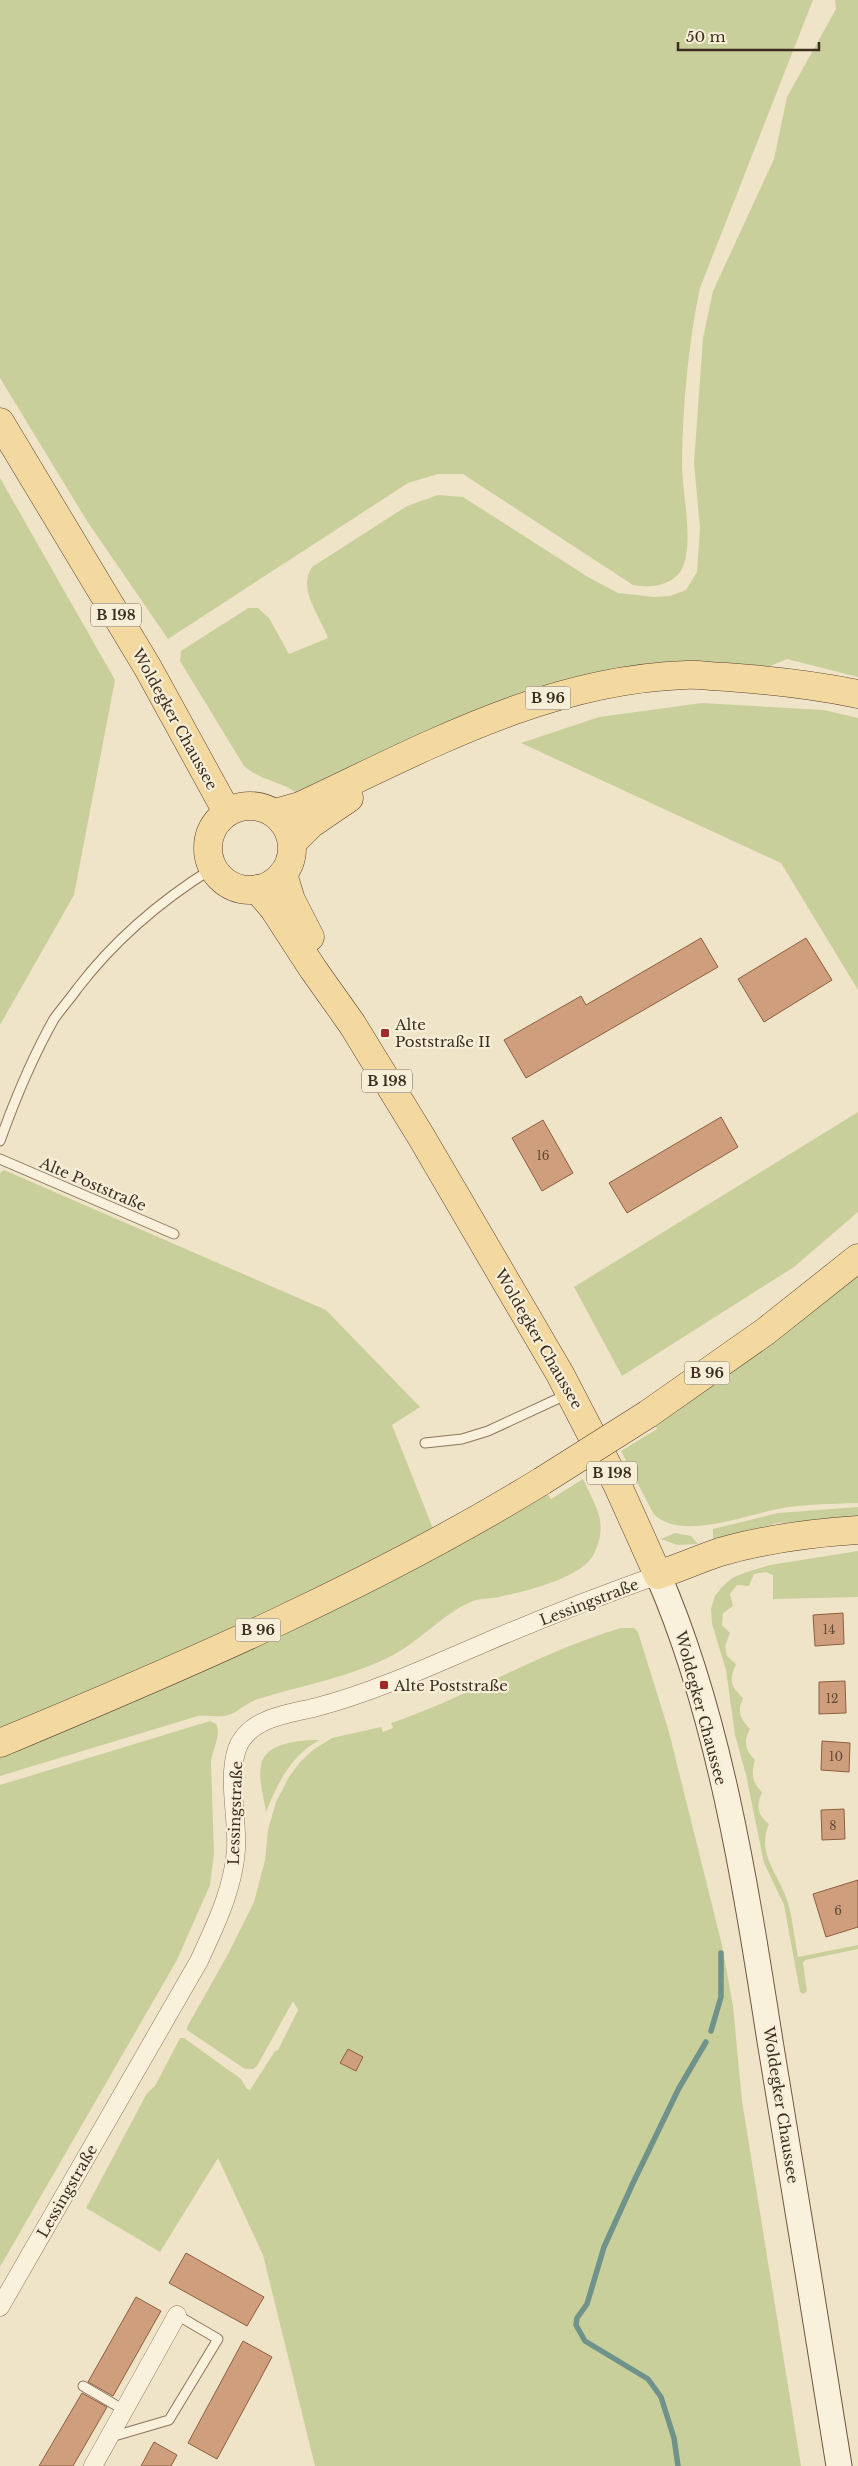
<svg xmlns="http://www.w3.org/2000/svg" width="858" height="2466" font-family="'Libre Baskerville',serif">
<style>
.green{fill:#c9cf9b}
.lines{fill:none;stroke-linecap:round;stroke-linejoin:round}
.stream{stroke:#6f938a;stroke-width:5.5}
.building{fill:#cf9f7d;stroke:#8d5f41}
.service-casing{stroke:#8d765c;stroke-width:11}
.minor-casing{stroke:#8d765c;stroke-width:19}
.secondary-casing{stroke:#6f573f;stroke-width:27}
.primary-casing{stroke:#5b4430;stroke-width:29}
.service{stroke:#faf1dc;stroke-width:9}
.minor{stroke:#faf1dc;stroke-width:18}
.secondary{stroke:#faf1dc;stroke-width:25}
.primary{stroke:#f3d9a0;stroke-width:28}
.primary-bridge-casing{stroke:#5b4430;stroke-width:29;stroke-linecap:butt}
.primary-bridge{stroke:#f3d9a0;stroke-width:28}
.poi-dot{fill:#9e2a2b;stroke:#f7eed8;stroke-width:2}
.labels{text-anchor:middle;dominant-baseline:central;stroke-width:4.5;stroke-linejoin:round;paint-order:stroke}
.number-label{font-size:12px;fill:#624a37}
.shield{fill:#f7eed8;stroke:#756857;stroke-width:1}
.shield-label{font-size:14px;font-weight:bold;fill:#3d2e20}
.street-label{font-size:15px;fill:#3d2e20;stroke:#f7eed8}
.poi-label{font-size:15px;fill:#3d2e20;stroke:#f7eed8;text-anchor:start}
</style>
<rect width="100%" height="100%" fill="#f0e4c8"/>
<g class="green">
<path d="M0 0H813L700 288C688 345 683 404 682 462 682 491 693 537 684 564 677 585 652 589 633 585L463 474H438L408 483 168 639 87 521 0 378Z"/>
<path d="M835 0H858V677L787 659 765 668 636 671 303 799C287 781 265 784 244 766L180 661 181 651 248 608H258L269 618 289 654 328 638C320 616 297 589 312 567L407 506 438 495 463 497 588 577 618 593 654 597 670 596 686 590 697 572 700 528 694 463 703 338 713 291 774 159 787 97 836 9Z"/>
<polygon points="0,478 115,680 74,895 0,1025"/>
<polygon points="702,703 824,710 858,718 858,990 781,863 521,743 599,717"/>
<polygon points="858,1112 858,1212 794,1267 622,1376 574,1287"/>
<polygon points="4,1170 326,1310 420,1407 392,1425 434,1531 197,1647 0,1731 0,1173"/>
<path d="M858 1274V1503C831 1504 804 1504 778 1509 745 1515 678 1542 653 1513L621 1451 657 1429 654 1423Z"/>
<path d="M583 1479C596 1508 609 1522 594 1554 581 1579 525 1591 499 1597 491 1599 481 1598 473 1601 444 1613 422 1639 395 1654 352 1677 303 1685 258 1699 247 1702 237 1713 228 1715 219 1718 208 1715 198 1716L0 1776V1755L547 1493 551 1499Z"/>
<polygon points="858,1507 858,1518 778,1523 713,1539 713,1529 778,1513"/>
<polygon points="675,1533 691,1536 698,1544 677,1545 661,1539"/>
<path d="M858 1551V1597L773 1599V1575L766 1572 754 1574 749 1586 737 1585 730 1594 733 1606 723 1613 722 1625 730 1633 725 1646 727 1656 736 1664C729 1680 730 1686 743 1698 737 1712 740 1718 750 1729 743 1742 745 1750 755 1760 751 1774 752 1782 762 1792 756 1807 757 1814 769 1824 756 1854 779 1874 787 1900 793 1918 794 1938 798 1957L858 1945V1949L805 1960 803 1963 807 1991 803 1994 800 1992 784 1905 764 1863 746 1775 735 1735 726 1670 712 1624 711 1609 715 1596 721 1588 732 1578 744 1573 770 1565Z"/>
<path d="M621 1628H634L638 1632 669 1732 722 1945 733 2006 742 2101 801 2466H315L263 2255 218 2158 160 2252 86 2208 147 2093 155 2086 180 2038H184L241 2079 247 2089 250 2090 275 2051 278 2050 298 2010 293 2001 257 2066 253 2069H245L187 2030V2027L227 1956 254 1902 265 1860 268 1830 276 1802 289 1777 300 1762 313 1750 332 1738 381 1727 383 1732 393 1728 391 1723C470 1696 542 1651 621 1628Z"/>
<path d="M210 1721 216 1724C222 1734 212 1750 211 1762L214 1854 210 1885 177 1960 0 2267V1785Z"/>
<path d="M319 1740C291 1756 278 1782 266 1812 264 1798 258 1779 261 1765 265 1742 301 1740 319 1740Z"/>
</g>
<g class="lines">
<g class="stream">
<polyline points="711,2031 721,1997 721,1953"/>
<polyline points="678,2466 674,2438 661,2397 648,2379 585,2341 576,2325 577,2318 587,2304 604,2247 633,2183 679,2088 706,2042"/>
</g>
</g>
<g class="building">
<polygon points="701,938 718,967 526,1078 504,1040 581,996 586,1005"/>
<polygon points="806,938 832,980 764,1022 738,979"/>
<polygon points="721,1117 738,1147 627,1213 609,1183"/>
<polygon points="543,1120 573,1173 542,1191 512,1138"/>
<polygon points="843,1613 844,1644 815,1646 813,1615"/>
<polygon points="845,1681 846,1713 819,1714 819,1682"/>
<polygon points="822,1741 850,1743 849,1772 821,1770"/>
<polygon points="844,1809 845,1839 822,1840 821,1810"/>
<polygon points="858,1880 858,1927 826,1937 813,1894"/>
<polygon points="348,2049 363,2057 356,2071 340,2063"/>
<polygon points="186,2253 264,2297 247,2326 169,2283"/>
<polygon points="136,2297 161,2311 113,2396 88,2382"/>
<polygon points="243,2341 272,2357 217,2459 188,2443"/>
<polygon points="82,2393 107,2407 73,2466 39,2466"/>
<polygon points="154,2442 177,2455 171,2466 141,2466"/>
</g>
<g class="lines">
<defs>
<g id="service">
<path d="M0 1141C15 1099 32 1058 54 1019 61 1009 70 999 77 989 115 939 160 901 213 868"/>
<polyline points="0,1159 174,1234"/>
<polyline points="425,1443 462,1439 488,1431 568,1394"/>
<polyline points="83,2386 124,2410"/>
<polyline points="111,2437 169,2420 218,2339 177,2315"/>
</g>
<g id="minor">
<path d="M0 2307 199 1961C215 1926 233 1890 236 1850 238 1818 227 1780 237 1749 249 1717 289 1714 317 1707 374 1692 428 1667 482 1644 540 1619 599 1596 658 1575"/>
<polyline points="93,2466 177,2315"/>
</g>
<path id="secondary" d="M658 1575C720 1717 746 1888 770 2041 793 2183 817 2324 839 2466"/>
<g id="primary">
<polyline points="0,422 148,668 227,812"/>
<circle cx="250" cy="848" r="42"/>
<path d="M275 813 300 806C424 748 545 680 685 675 698 674 713 677 726 677 770 680 815 685 858 694"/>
<polyline points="292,843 311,824 349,798"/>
<polyline points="283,874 291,900 310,937"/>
<path d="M257 889 274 909 313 969 352 1024 422 1138 560 1374 617 1484 658 1575C679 1568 699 1559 720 1552 765 1539 812 1533 858 1530"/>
<polyline points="648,1414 766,1331 858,1258"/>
<path d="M0 1743C185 1666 371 1586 542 1481"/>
</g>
</defs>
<use href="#service" class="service-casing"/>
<use href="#minor" class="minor-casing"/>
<use href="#secondary" class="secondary-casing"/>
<use href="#primary" class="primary-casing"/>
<use href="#service" class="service"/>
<use href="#minor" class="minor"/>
<use href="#secondary" class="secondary"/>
<use href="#primary" class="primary"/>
<defs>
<polyline id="primary-bridge" points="542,1481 648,1414"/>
</defs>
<use href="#primary-bridge" class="primary-bridge-casing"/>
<use href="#primary-bridge" class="primary-bridge"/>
</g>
<g class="poi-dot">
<rect x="380" y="1028" width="10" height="10" rx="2.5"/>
<rect x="379" y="1680" width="10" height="10" rx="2.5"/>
</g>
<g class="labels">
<g class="number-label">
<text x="543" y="1155">16</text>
<text x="829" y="1629">14</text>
<text x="832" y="1698">12</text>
<text x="836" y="1756">10</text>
<text x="833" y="1825">8</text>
<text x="838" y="1910">6</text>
</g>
<g class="shield">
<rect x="91" y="603.5" width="50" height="23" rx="4"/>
<rect x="525.5" y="686.5" width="45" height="23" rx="4"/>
<rect x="362" y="1069.5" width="50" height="23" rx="4"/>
<rect x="684.5" y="1361.5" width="45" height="23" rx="4"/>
<rect x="587" y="1461.5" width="50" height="23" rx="4"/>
<rect x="235.5" y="1618.5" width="45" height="23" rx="4"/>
</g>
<g class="shield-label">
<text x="116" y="615">B 198</text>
<text x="548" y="698">B 96</text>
<text x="387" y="1081">B 198</text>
<text x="707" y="1373">B 96</text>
<text x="612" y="1473">B 198</text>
<text x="258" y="1630">B 96</text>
</g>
<g class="street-label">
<text transform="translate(175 719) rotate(61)">Woldegker Chaussee</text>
<text transform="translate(93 1184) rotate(23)">Alte Poststraße</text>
<text transform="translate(539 1339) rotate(60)">Woldegker Chaussee</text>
<text transform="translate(589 1602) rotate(-21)">Lessingstraße</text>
<text transform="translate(701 1708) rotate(75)">Woldegker Chaussee</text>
<text transform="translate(235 1813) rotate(-88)">Lessingstraße</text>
<text transform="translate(781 2105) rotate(81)">Woldegker Chaussee</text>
<text transform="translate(67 2191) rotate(-60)">Lessingstraße</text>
</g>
<g class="poi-label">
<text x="395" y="1024">Alte<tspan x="395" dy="17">Poststraße II</tspan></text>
<text x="394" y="1685">Alte Poststraße</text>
</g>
</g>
<path d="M678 42v8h141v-8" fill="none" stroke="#3d2e20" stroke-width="2.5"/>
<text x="686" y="42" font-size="15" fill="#3d2e20" stroke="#f7eed8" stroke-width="4" paint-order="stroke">50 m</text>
</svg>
